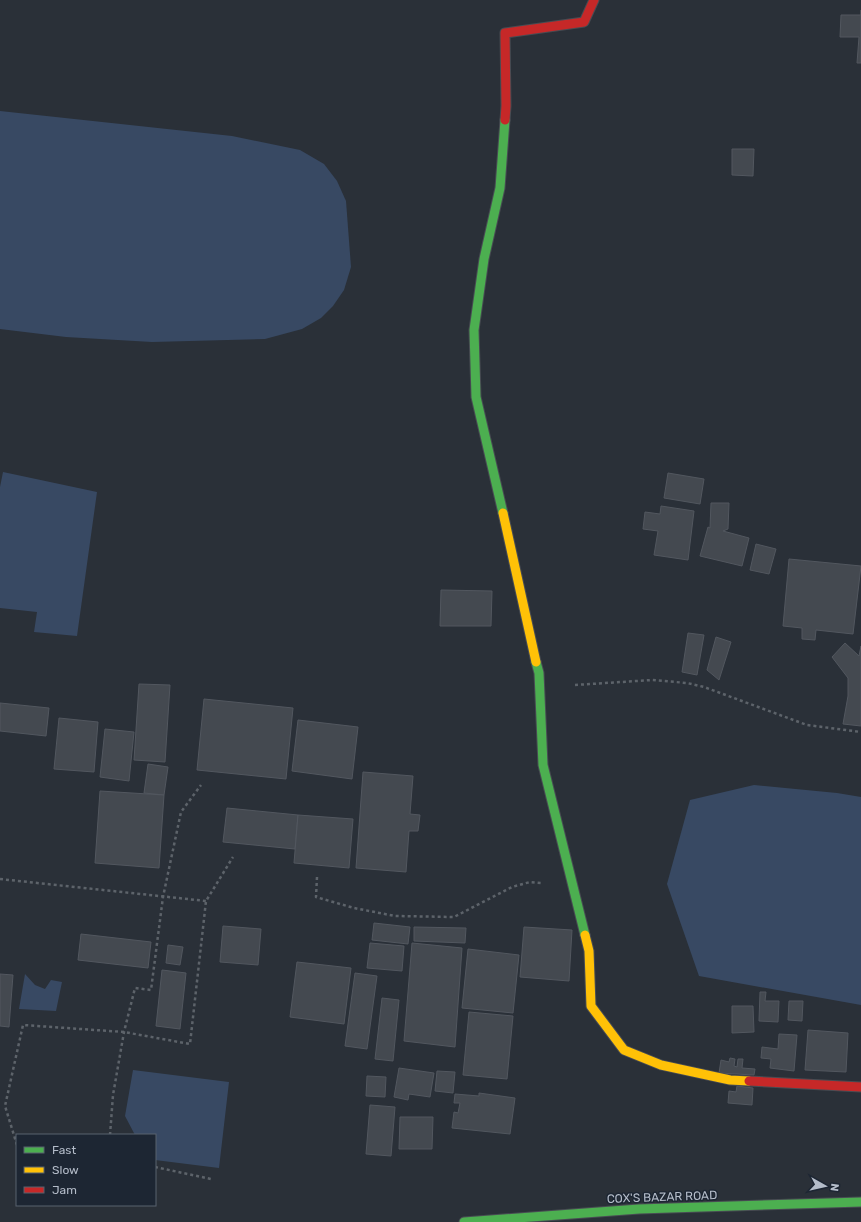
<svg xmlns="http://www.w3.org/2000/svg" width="861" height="1222" font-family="Rubik,sans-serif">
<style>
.water{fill:#384963}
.building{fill:#444950;stroke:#52575f}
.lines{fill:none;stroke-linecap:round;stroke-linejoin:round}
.fast-casing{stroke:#484c53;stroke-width:11}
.slow-casing{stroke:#484c53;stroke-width:11}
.jam-casing{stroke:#484c53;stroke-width:11}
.path{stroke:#5d636a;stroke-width:2.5;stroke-dasharray:3 3;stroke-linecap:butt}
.fast{stroke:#4caf50;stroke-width:9}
.slow{stroke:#ffc107;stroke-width:9}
.jam{stroke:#c62828;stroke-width:9}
.labels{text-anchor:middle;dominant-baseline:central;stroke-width:3;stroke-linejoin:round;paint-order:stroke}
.street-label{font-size:12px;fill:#b4bcc9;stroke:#1d2633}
</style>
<rect width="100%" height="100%" fill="#2a3038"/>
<g class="water">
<polygon points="0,111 232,136 300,150 324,164 337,181 346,201 351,267 344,290 333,306 321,318 302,329 265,339 152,342 66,337 0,329"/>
<polygon points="3,472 97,492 77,636 34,632 37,612 0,608 0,487"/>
<polygon points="754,785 837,793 861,797 861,1005 699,976 667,884 690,800"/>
<polygon points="25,974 35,985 45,989 51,980 62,982 56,1011 19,1009"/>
<polygon points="133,1070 229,1082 219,1168 155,1160 155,1135 135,1135 125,1116"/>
</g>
<g class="building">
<polygon points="861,10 861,63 857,63 859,37 840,37 841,15 861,15"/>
<polygon points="732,149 754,149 753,176 732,175"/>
<polygon points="668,473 704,479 700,504 664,498"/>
<polygon points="711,503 729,503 728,529 723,531 749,538 742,566 700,556 708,527 710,528"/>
<polygon points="661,506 694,511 688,560 654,555 658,531 643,529 645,512 660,514"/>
<polygon points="756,544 776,549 769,574 750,570"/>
<polygon points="789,559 861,566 853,634 816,630 815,640 802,639 802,628 783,626"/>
<polygon points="441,590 492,591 491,626 440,626"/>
<polygon points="688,633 704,635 697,675 682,672"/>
<polygon points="716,637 731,642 719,680 707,670"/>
<polygon points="845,643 859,656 861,646 861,726 843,724 848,696 848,678 832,657"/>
<polygon points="139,684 170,685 165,762 134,760"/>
<polygon points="204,699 293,708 286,779 197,770"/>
<polygon points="0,703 49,708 46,736 0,731"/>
<polygon points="59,718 98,722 94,772 54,769"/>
<polygon points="298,720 358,727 352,779 292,771"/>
<polygon points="105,729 134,732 129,781 100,777"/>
<polygon points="148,764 168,767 164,795 144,793"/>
<polygon points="363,772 413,776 410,814 420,815 418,831 409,831 406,872 356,868"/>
<polygon points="100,791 164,795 159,868 95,863"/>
<polygon points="227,808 298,815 295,849 223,842"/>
<polygon points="298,815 353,819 349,868 294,863"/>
<polygon points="374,923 410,927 408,944 372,940"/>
<polygon points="223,926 261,929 258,965 220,962"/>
<polygon points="414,927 466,928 465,943 414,941"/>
<polygon points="524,927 572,930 569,981 520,977"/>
<polygon points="81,934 151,942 148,968 78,960"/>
<polygon points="370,943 404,946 402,971 367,968"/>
<polygon points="412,943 462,948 455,1047 404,1041"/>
<polygon points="168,945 183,947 180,965 166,963"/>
<polygon points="468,949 519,955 513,1013 462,1008"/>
<polygon points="297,962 351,968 344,1024 290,1017"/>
<polygon points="162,970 186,973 180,1029 156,1026"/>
<polygon points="355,973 377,976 367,1049 345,1046"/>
<polygon points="0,974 13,975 9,1027 0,1026"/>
<polygon points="760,992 766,992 765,1001 779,1001 778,1022 759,1021"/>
<polygon points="382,998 399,1000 393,1061 375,1059"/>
<polygon points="789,1001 803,1001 802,1021 788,1020"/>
<polygon points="732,1006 753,1006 754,1032 732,1033"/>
<polygon points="469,1012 513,1016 507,1079 463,1075"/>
<polygon points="808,1030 848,1033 846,1072 805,1070"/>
<polygon points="779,1034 797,1035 794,1071 770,1068 771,1059 761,1058 762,1047 778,1049"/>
<polygon points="730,1058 735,1059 734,1066 737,1067 738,1059 743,1059 742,1068 755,1069 754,1075 719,1073 721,1060 729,1062"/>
<polygon points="399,1068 434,1073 430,1097 409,1094 408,1100 394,1097"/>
<polygon points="437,1071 455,1072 453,1093 435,1091"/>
<polygon points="367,1076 386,1077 385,1097 366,1096"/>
<polygon points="737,1086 753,1088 752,1105 728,1103 729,1091 736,1092"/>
<polygon points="479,1093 515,1098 510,1134 452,1128 454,1112 458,1113 460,1103 454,1103 455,1094 479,1096"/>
<polygon points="370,1105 395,1107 391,1156 366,1154"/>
<polygon points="400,1117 433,1117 432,1149 399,1149"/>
</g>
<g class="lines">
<defs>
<g id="fast">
<polyline points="503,513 476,397 474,330 484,259 500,188 505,120"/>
<polyline points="536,662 539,673 543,765 585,935"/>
<polyline points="464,1222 639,1209 861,1202"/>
</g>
<g id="slow">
<polyline points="503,513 536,662"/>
<polyline points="585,935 589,951 591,1006 624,1050 661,1065 730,1080 749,1081"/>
</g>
<g id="jam">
<polyline points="505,120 506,106 505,33 584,22 594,0"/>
<polyline points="749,1081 861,1087"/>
</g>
</defs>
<use href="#fast" class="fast-casing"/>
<use href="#slow" class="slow-casing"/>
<use href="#jam" class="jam-casing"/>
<g class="path">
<polyline points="575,685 652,680 687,683 704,687 807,725 861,732"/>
<polyline points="317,877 316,897 354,908 395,916 454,917 512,887 530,882 542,883"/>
<polyline points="0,879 206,901"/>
<polyline points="110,1135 113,1095 124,1032 135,988 151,990 163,897 181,812 201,785"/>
<polyline points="17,1145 5,1106 23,1025 124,1032 190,1044 206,901 233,857"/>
<polyline points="155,1167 211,1179"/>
</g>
<use href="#fast" class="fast"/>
<use href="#slow" class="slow"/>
<use href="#jam" class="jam"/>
</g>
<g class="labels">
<g class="street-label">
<text transform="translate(662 1197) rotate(-2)">COX'S BAZAR ROAD</text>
</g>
</g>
<rect x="16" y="1134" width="140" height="72" fill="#1d2633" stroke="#59626f"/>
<rect x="24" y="1147" width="20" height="6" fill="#4caf50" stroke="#59626f"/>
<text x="52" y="1154" font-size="12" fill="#b4bcc9">Fast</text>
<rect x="24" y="1167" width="20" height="6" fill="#ffc107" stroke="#59626f"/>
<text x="52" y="1174" font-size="12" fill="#b4bcc9">Slow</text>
<rect x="24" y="1187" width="20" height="6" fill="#c62828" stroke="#59626f"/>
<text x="52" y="1194" font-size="12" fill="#b4bcc9">Jam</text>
<g transform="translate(825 1186) rotate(98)" stroke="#1d2633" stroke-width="3" paint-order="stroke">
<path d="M0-3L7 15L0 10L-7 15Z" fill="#b4bcc9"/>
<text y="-6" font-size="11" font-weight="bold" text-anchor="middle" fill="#b4bcc9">N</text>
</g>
</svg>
